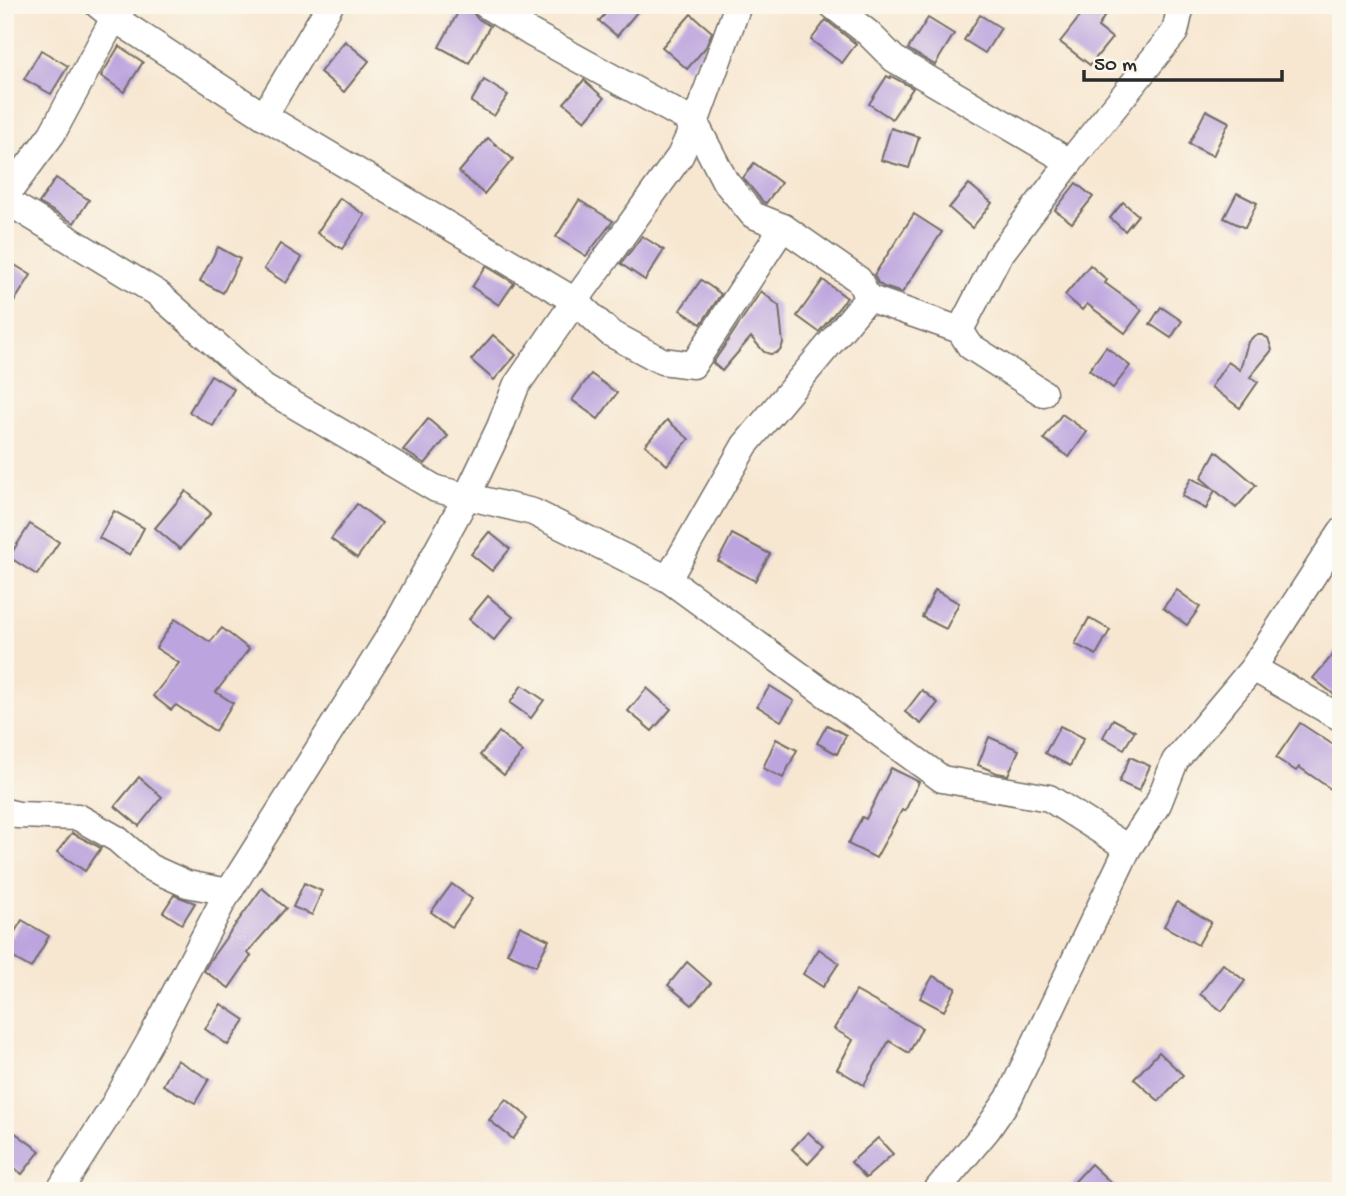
<svg xmlns="http://www.w3.org/2000/svg" width="1346" height="1196" font-family="'Gochi Hand',sans-serif">
<style>
.building{fill:#bca4de}
.lines{fill:none;stroke-linecap:round;stroke-linejoin:round}
.street-casing{stroke:#726d65;stroke-width:29}
.street{stroke:#fff;stroke-width:26}
</style>
<rect width="100%" height="100%" fill="#fbf7ec"/>
<filter id="ink" filterUnits="userSpaceOnUse"><feTurbulence type="fractalNoise" baseFrequency=".0143" numOctaves="2"/><feDisplacementMap in="SourceGraphic" scale="14" xChannelSelector="R" yChannelSelector="G"/><feConvolveMatrix kernelMatrix="1 2 1 2 8 2 1 2 1" color-interpolation-filters="sRGB"/></filter>
<filter id="wash" filterUnits="userSpaceOnUse"><feTurbulence type="fractalNoise" baseFrequency=".00686" numOctaves="4" result="noise"/><feDisplacementMap in="SourceGraphic" scale="28" xChannelSelector="R" yChannelSelector="G"/><feGaussianBlur stdDeviation="1.57" result="paint"/><feColorMatrix in="noise" values="0 0 0 0 0 0 0 0 0 0 0 0 0 0 0 0 0 1.4 0 .05"/><feComposite in="paint" operator="in"/></filter>
<g filter="url(#wash)">
<rect width="100%" height="100%" fill="#f7e7d1"/>
<g id="blocks">
<g class="building">
<polygon points="462,5 471,10 477,18 490,26 469,63 439,47"/>
<polygon points="613,5 643,5 617,36 599,21"/>
<polygon points="1089,5 1111,5 1098,27 1112,38 1090,65 1060,42"/>
<polygon points="691,14 712,32 706,47 687,69 662,47"/>
<polygon points="980,15 1001,28 985,53 964,40"/>
<polygon points="928,18 954,34 935,65 908,49"/>
<polygon points="826,20 856,44 842,63 811,40"/>
<polygon points="345,41 369,61 344,92 320,72"/>
<polygon points="119,46 143,62 124,92 101,76"/>
<polygon points="41,50 68,66 51,94 24,79"/>
<polygon points="887,76 890,78 891,76 913,88 892,119 869,104"/>
<polygon points="484,80 508,95 494,116 471,102"/>
<polygon points="584,80 604,98 585,121 564,103"/>
<polygon points="1206,110 1229,122 1213,156 1189,144"/>
<polygon points="891,128 919,137 909,168 881,160"/>
<polygon points="488,138 513,159 484,194 459,172"/>
<polygon points="754,163 781,183 766,203 763,202 743,178"/>
<polygon points="56,178 89,200 74,223 39,203"/>
<polygon points="1076,183 1093,197 1072,223 1055,210"/>
<polygon points="969,184 992,203 972,228 949,208"/>
<polygon points="1237,193 1257,203 1245,228 1224,218"/>
<polygon points="340,198 365,215 342,249 317,233"/>
<polygon points="579,200 613,221 586,256 556,237"/>
<polygon points="1123,202 1138,215 1125,231 1110,218"/>
<polygon points="914,214 942,232 902,293 884,287 878,283 874,275"/>
<polygon points="642,236 664,250 645,280 621,264"/>
<polygon points="280,244 302,258 286,283 264,269"/>
<polygon points="218,247 240,259 223,293 200,281"/>
<polygon points="5,259 31,275 5,316"/>
<polygon points="1090,265 1107,280 1105,283 1142,310 1125,333 1087,304 1082,310 1065,295"/>
<polygon points="486,266 514,283 499,305 472,287"/>
<polygon points="701,280 721,294 701,324 680,310"/>
<polygon points="823,280 847,298 819,332 797,316"/>
<polygon points="761,291 779,306 783,343 781,349 776,353 770,354 764,352 751,337 722,371 713,363"/>
<polygon points="1161,307 1182,321 1171,338 1150,324"/>
<polygon points="493,335 516,355 494,380 471,360"/>
<polygon points="1258,335 1262,335 1268,338 1272,350 1250,377 1258,382 1240,408 1211,387 1228,362 1240,370 1248,342 1254,336"/>
<polygon points="1106,347 1130,366 1113,388 1089,370"/>
<polygon points="591,374 617,393 598,419 572,400"/>
<polygon points="211,375 234,389 213,426 189,412"/>
<polygon points="1062,414 1087,432 1069,457 1044,439"/>
<polygon points="428,419 448,436 425,464 403,450"/>
<polygon points="667,420 689,439 667,465 645,445"/>
<polygon points="1216,451 1256,485 1236,508 1201,478"/>
<polygon points="1191,478 1215,490 1206,509 1182,496"/>
<polygon points="186,491 211,513 180,549 155,528"/>
<polygon points="357,504 382,523 357,558 331,539"/>
<polygon points="114,511 144,528 130,555 99,538"/>
<polygon points="30,524 59,542 37,575 9,557"/>
<polygon points="489,532 510,549 492,571 471,554"/>
<polygon points="732,534 770,554 755,581 718,561"/>
<polygon points="935,590 959,603 946,629 922,617"/>
<polygon points="1177,590 1200,607 1187,625 1163,608"/>
<polygon points="488,596 513,617 494,640 469,619"/>
<polygon points="1089,618 1110,630 1096,655 1075,644"/>
<polygon points="175,619 210,642 222,628 249,649 216,692 233,703 215,731 176,705 171,710 153,696 179,663 156,648"/>
<polygon points="1341,645 1341,700 1313,678"/>
<polygon points="522,685 544,700 531,718 510,703"/>
<polygon points="770,686 794,701 781,721 757,706"/>
<polygon points="647,688 671,709 652,731 628,711"/>
<polygon points="922,690 938,703 921,724 905,712"/>
<polygon points="1113,719 1135,731 1124,749 1103,737"/>
<polygon points="1300,723 1341,750 1341,796 1299,767 1296,771 1276,758"/>
<polygon points="827,725 846,735 837,754 817,743"/>
<polygon points="1060,726 1084,738 1070,766 1045,753"/>
<polygon points="499,732 523,752 504,775 480,755"/>
<polygon points="989,737 1019,750 1008,775 997,773 978,765"/>
<polygon points="776,739 797,750 783,778 763,768"/>
<polygon points="1130,757 1150,766 1139,791 1119,782"/>
<polygon points="891,768 919,782 905,811 902,810 876,858 848,844 862,817 866,819"/>
<polygon points="139,777 162,797 139,826 115,806"/>
<polygon points="72,833 101,848 85,871 57,852"/>
<polygon points="304,883 322,891 312,915 293,907"/>
<polygon points="452,884 472,899 452,927 431,912"/>
<polygon points="262,888 286,908 247,953 251,956 229,988 204,971 210,960"/>
<polygon points="174,895 195,903 182,924 163,912"/>
<polygon points="1177,902 1211,922 1198,945 1164,926"/>
<polygon points="22,920 49,936 31,968 5,953 5,948"/>
<polygon points="520,926 549,940 536,966 507,953"/>
<polygon points="819,949 839,963 823,987 803,974"/>
<polygon points="687,962 711,983 692,1005 668,985"/>
<polygon points="1223,964 1245,981 1222,1011 1200,994"/>
<polygon points="933,976 956,988 944,1011 920,998"/>
<polygon points="856,991 922,1028 909,1053 889,1041 864,1085 837,1069 853,1040 834,1029"/>
<polygon points="221,1004 245,1020 228,1045 205,1029"/>
<polygon points="1159,1052 1183,1075 1159,1101 1134,1079"/>
<polygon points="177,1060 209,1079 195,1103 163,1085"/>
<polygon points="506,1099 529,1118 513,1139 489,1120"/>
<polygon points="14,1132 40,1151 22,1174 5,1161 5,1144"/>
<polygon points="808,1132 824,1147 808,1164 792,1149"/>
<polygon points="878,1138 893,1154 866,1178 851,1162"/>
<polygon points="1091,1164 1120,1191 1066,1191"/>
</g>
</g>
</g>
<g filter="url(#ink)">
<use href="#blocks" fill-opacity="0" stroke="#726d65" stroke-width="2"/>
<g class="lines">
<defs>
<g id="street">
<polyline points="98,5 114,18 264,116 575,301 610,333 662,361 693,365 783,227"/>
<polyline points="486,5 531,33 695,123 725,181 753,215 783,227 859,280 868,298"/>
<polyline points="832,5 868,33 894,59 1070,162"/>
<polyline points="264,116 330,5"/>
<polyline points="5,197 52,134 114,18 124,5"/>
<polyline points="5,200 157,293 264,387 436,489 533,512 668,579 942,779 1049,798 1128,848"/>
<polyline points="960,330 998,257 1070,162 1175,32 1181,5"/>
<polyline points="668,579 745,445 868,298 960,330 970,346 1043,393"/>
<polyline points="1253,668 1341,718"/>
<polyline points="5,812 18,815 78,817 117,839 149,867 187,884 229,892"/>
<polyline points="59,1191 111,1110 151,1039 223,901 396,626 467,496 500,427 516,386 575,301 680,156 695,123 738,5"/>
<polyline points="936,1191 987,1130 1009,1098 1128,848 1158,804 1175,761 1253,668 1341,532"/>
</g>
</defs>
<use href="#street" class="street-casing"/>
<use href="#street" class="street"/>
</g>
</g>
<rect width="1346" height="1196" fill="none" stroke="#fbf7ec" stroke-width="28"/>
<path d="M1084 70v10h198v-10" fill="none" stroke="#2b2b2b" stroke-width="3.5"/>
<text x="1094" y="70" font-size="21" fill="#2b2b2b" stroke="#fbf7ec" stroke-width="5" paint-order="stroke">50 m</text>
</svg>
